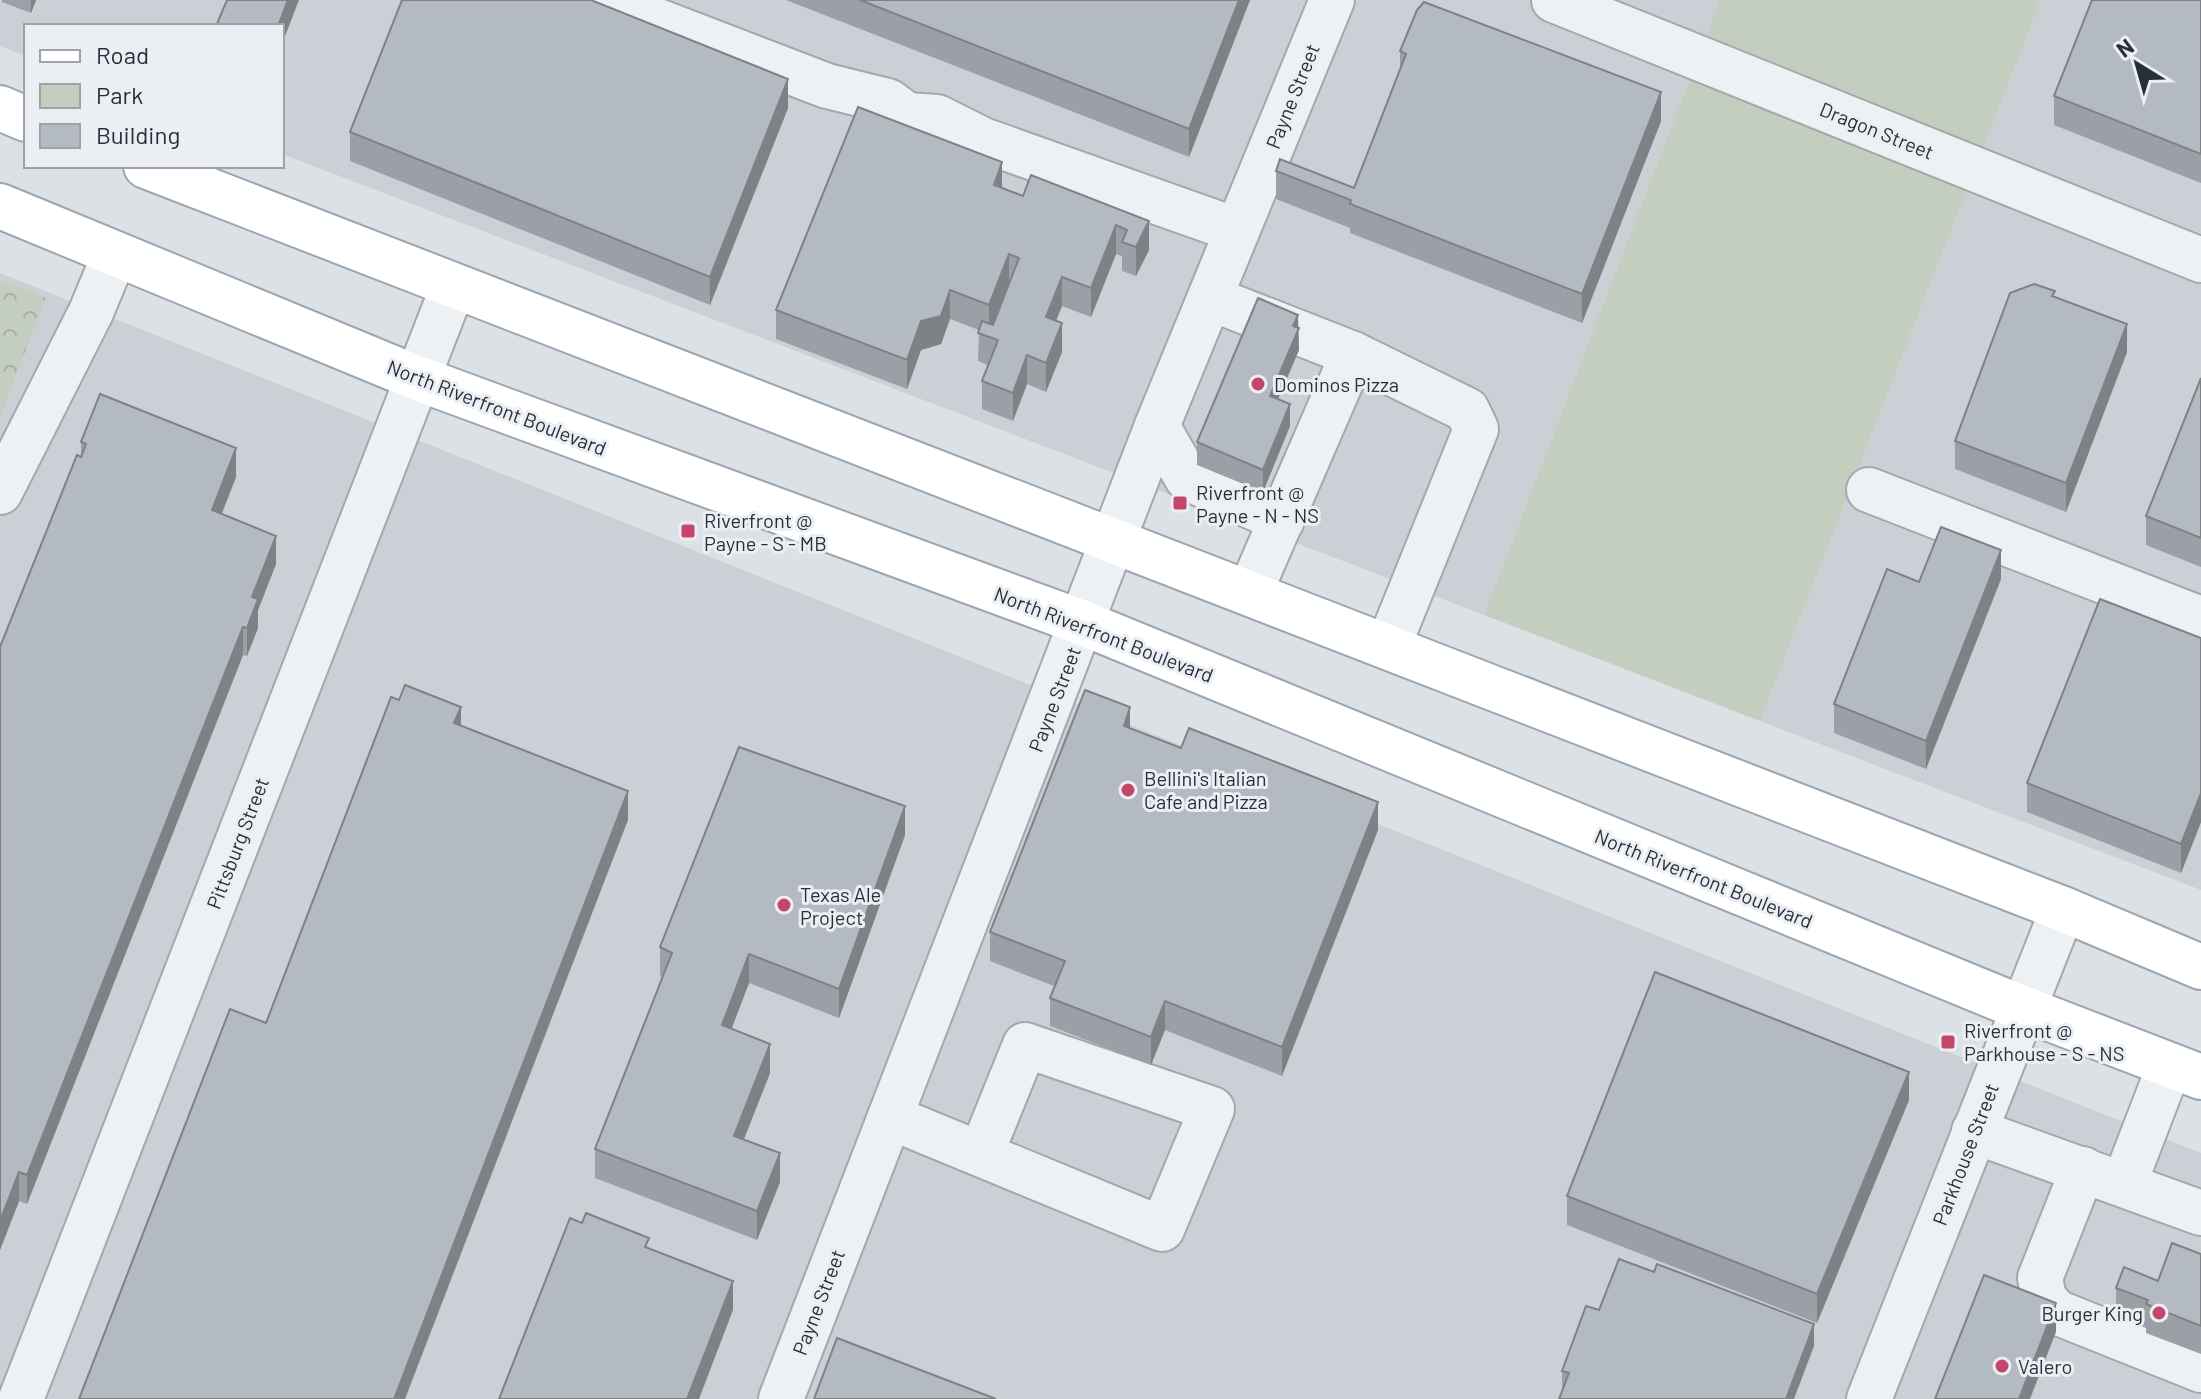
<svg xmlns="http://www.w3.org/2000/svg" width="2201" height="1399" font-family="Barlow,sans-serif">
<style>
.built{fill:#cad0d6}
.green{fill:#c4cebe}
.forest{fill:url(#forest-crowns)}
.lines{fill:none;stroke-linecap:round;stroke-linejoin:round}
.minor-casing{stroke:#a2a8ae;stroke-width:48}
.major-casing{stroke:#9ca6b0;stroke-width:48}
.minor{stroke:#eef1f4;stroke-width:44}
.major{stroke:#fff;stroke-width:44}
.wall{fill:#9ba0a6}
.shaded-wall{fill:#7e8287}
.building{fill:#b4bac1;stroke:#7e8287;stroke-width:2}
.poi-dot{fill:#c44769;stroke:#ebeff3;stroke-width:3}
.labels{text-anchor:middle;dominant-baseline:central;stroke-width:6;stroke-linejoin:round;paint-order:stroke}
.street-label{font-size:20px;fill:#27303a;stroke:#ebeff3}
.poi-label{font-size:20px;fill:#27303a;stroke:#ebeff3;text-anchor:start}
</style>
<defs>
<pattern id="forest-crowns" width="20" height="18" patternUnits="userSpaceOnUse" patternTransform="scale(2)"><rect width="20" height="18" fill="#c4cebe"/><path d="M2 6a3 3 0 1 1 6 0M12 15a3 3 0 1 1 6 0" fill="none" stroke="#a8b1a4"/></pattern>
</defs>
<rect width="100%" height="100%" fill="#dce1e5"/>
<g class="built">
<polygon points="0,0 1720,0 1484,615 282,154 282,26 26,26 26,56 0,46"/>
<polygon points="2041,0 2201,0 2201,890 1760,721"/>
<polygon points="0,273 2201,1153 2201,1399 0,1399"/>
</g>
<polygon class="green" points="1720,0 2041,0 1760,721 1484,615"/>
<polygon class="forest" points="0,280 46,298 0,416"/>
<g class="lines">
<defs>
<g id="minor">
<polyline points="603,0 827,86 888,101 907,115 937,117 983,140 1236,230"/>
<polyline points="1554,0 2201,260"/>
<polyline points="1210,298 1353,354"/>
<polyline points="1157,426 1187,478 1282,520"/>
<polyline points="1869,490 2201,619"/>
<polyline points="0,492 91,312 115,254"/>
<polyline points="1250,592 1353,354 1467,410 1476,429 1388,647"/>
<polyline points="890,1117 1162,1229 1212,1109 1025,1045 981,1154"/>
<polyline points="1974,1131 2201,1213"/>
<polyline points="2083,1169 2040,1278 2044,1298 2056,1312 2201,1370"/>
<polyline points="2124,1184 2169,1067"/>
<polyline points="21,1399 453,287"/>
<polyline points="781,1399 1157,426 1332,0"/>
<polyline points="1869,1399 2063,909"/>
</g>
<g id="major">
<polyline points="0,108 26,119"/>
<polyline points="146,166 2063,909 2201,967"/>
<polyline points="0,206 417,378 1083,623 2022,1008 2201,1077"/>
</g>
</defs>
<use href="#minor" class="minor-casing"/>
<use href="#major" class="major-casing"/>
<use href="#minor" class="minor"/>
<use href="#major" class="major"/>
</g>
<g class="wall">
<polygon points="2,0 36,0 31,13 2,2"/>
<polygon points="786,0 1250,0 1189,157"/>
<polygon points="2201,0 2201,183 2054,125 2054,96"/>
<polygon points="1400,51 1661,121 1582,323 1350,233 1350,228 1276,199 1276,171 1354,188 1400,68"/>
<polygon points="788,108 710,305 350,161 350,132"/>
<polygon points="1002,188 1023,196 1149,221 1149,250 1136,276 1122,271 1122,256 1116,254 1091,317 1062,306 1056,320 1062,352 1046,392 1027,384 1013,421 982,409 982,381 988,365 978,361 979,330 950,319 941,344 921,350 907,389 776,339 776,310"/>
<polygon points="2055,297 2127,352 2066,512 1955,469 1955,441"/>
<polygon points="1298,328 1299,350 1278,399 1290,426 1263,492 1197,465 1197,442"/>
<polygon points="2201,378 2201,567 2146,545 2146,516"/>
<polygon points="81,442 236,477 221,514 276,564 258,610 258,628 247,656 243,655 27,1204 19,1201 0,1250 0,647 81,456"/>
<polygon points="2001,579 1926,769 1834,733 1834,704"/>
<polygon points="2201,638 2201,822 2181,873 2027,812 2027,783"/>
<polygon points="1130,728 1378,830 1282,1076 1165,1030 1151,1065 1050,1026 1050,998 1054,986 990,961 990,932"/>
<polygon points="905,835 839,1018 749,983 731,1029 770,1073 744,1139 780,1182 757,1240 595,1178 595,1149 662,977 660,976 660,947"/>
<polygon points="1909,1100 1817,1323 1567,1225 1567,1196"/>
<polygon points="2201,1254 2201,1354 2146,1333 2146,1328 2116,1316 2116,1288 2158,1281"/>
<polygon points="1599,1310 1814,1346 1562,1393 1562,1371"/>
</g>
<g class="shaded-wall">
<polygon points="31,0 36,0 31,13"/>
<polygon points="288,0 299,0 282,44 282,26 278,26"/>
<polygon points="1239,0 1250,0 1189,157 1189,129"/>
<polygon points="788,79 788,108 710,305 710,277"/>
<polygon points="1661,92 1661,121 1582,323 1582,294"/>
<polygon points="1002,162 1002,191 994,185"/>
<polygon points="1149,221 1149,250 1136,276 1136,247"/>
<polygon points="1116,225 1116,254 1091,317 1091,288"/>
<polygon points="1009,254 1009,283 989,334 989,305"/>
<polygon points="1062,277 1062,306 1046,346 1046,317"/>
<polygon points="950,290 950,319 941,344 921,350 907,389 907,360 921,321"/>
<polygon points="1298,315 1299,350 1270,418 1270,396 1293,326"/>
<polygon points="1062,323 1062,352 1046,392 1046,363"/>
<polygon points="2127,324 2127,352 2066,512 2066,483"/>
<polygon points="1027,355 1027,384 1013,421 1013,393"/>
<polygon points="1290,404 1290,426 1263,492 1263,470"/>
<polygon points="236,448 236,477 212,539 212,510"/>
<polygon points="276,536 276,564 258,610 258,628 247,656 247,628 252,597"/>
<polygon points="2001,550 2001,579 1926,769 1926,741"/>
<polygon points="243,627 243,655 27,1204 27,1175"/>
<polygon points="461,707 461,736 454,723"/>
<polygon points="1130,707 1130,736 1124,726"/>
<polygon points="628,791 628,820 405,1399 394,1399"/>
<polygon points="2201,793 2201,822 2181,873 2181,844"/>
<polygon points="1378,802 1378,830 1282,1076 1282,1047"/>
<polygon points="905,806 905,835 839,1018 839,989"/>
<polygon points="749,954 749,983 722,1054 722,1025"/>
<polygon points="1165,1001 1165,1030 1151,1065 1151,1037"/>
<polygon points="770,1044 770,1073 734,1164 734,1136"/>
<polygon points="1909,1072 1909,1100 1817,1323 1817,1294"/>
<polygon points="780,1153 780,1182 757,1240 757,1211"/>
<polygon points="19,1172 19,1201 0,1250 0,1221"/>
<polygon points="733,1281 733,1310 699,1399 687,1399"/>
<polygon points="2056,1303 2056,1332 2030,1399 2019,1399"/>
<polygon points="1814,1324 1814,1346 1794,1399 1786,1399"/>
</g>
<g class="building">
<polygon points="227,0 288,0 278,26 216,26"/>
<polygon points="402,0 591,0 788,79 710,277 350,132"/>
<polygon points="860,0 1239,0 1189,129"/>
<polygon points="2092,0 2201,0 2201,154 2054,96"/>
<polygon points="1424,2 1661,92 1582,294 1350,204 1351,200 1276,171 1280,159 1354,188 1406,54 1400,51 1417,10"/>
<polygon points="858,107 1002,162 994,185 1023,196 1031,175 1149,221 1136,247 1122,242 1127,230 1116,225 1091,288 1062,277 1046,317 1062,323 1046,363 1027,355 1013,393 982,381 998,340 978,333 982,321 993,325 1019,258 1009,254 989,305 950,290 941,316 921,321 907,360 776,310"/>
<polygon points="2034,284 2055,291 2052,296 2127,324 2066,483 1955,441 2010,293"/>
<polygon points="1258,298 1298,315 1293,326 1299,328 1270,396 1290,404 1263,470 1197,442"/>
<polygon points="2201,378 2201,538 2146,516"/>
<polygon points="100,394 236,448 212,510 276,536 252,597 258,599 247,628 243,627 27,1175 19,1172 0,1221 0,647 77,455 81,457 86,444 81,442"/>
<polygon points="1941,527 2001,550 1926,741 1834,704 1887,569 1919,582"/>
<polygon points="2100,599 2201,638 2201,793 2181,844 2027,783"/>
<polygon points="405,685 461,707 454,723 628,791 394,1399 79,1399 230,1009 266,1023 391,697 399,700"/>
<polygon points="1085,690 1130,707 1124,726 1181,748 1189,728 1378,802 1282,1047 1165,1001 1151,1037 1050,998 1065,961 990,932"/>
<polygon points="739,747 905,806 839,989 749,954 722,1025 770,1044 734,1136 780,1153 757,1211 595,1149 672,953 660,947"/>
<polygon points="1655,972 1909,1072 1817,1294 1567,1196"/>
<polygon points="586,1213 649,1238 645,1247 733,1281 687,1399 499,1399 570,1218 582,1223"/>
<polygon points="2172,1243 2201,1254 2201,1326 2146,1304 2148,1300 2116,1288 2124,1267 2158,1281"/>
<polygon points="1619,1259 1654,1272 1657,1264 1814,1324 1786,1399 1559,1399 1569,1373 1562,1371 1586,1306 1599,1310"/>
<polygon points="1984,1275 2056,1303 2019,1399 1935,1399"/>
<polygon points="837,1338 996,1399 814,1399"/>
</g>
<g class="poi-dot">
<circle cx="1258" cy="384" r="8"/>
<rect x="1172" y="495" width="16" height="16" rx="4"/>
<rect x="680" y="523" width="16" height="16" rx="4"/>
<circle cx="1128" cy="790" r="8"/>
<circle cx="784" cy="905" r="8"/>
<rect x="1940" y="1034" width="16" height="16" rx="4"/>
<circle cx="2159" cy="1313" r="8"/>
<circle cx="2002" cy="1366" r="8"/>
</g>
<g class="labels">
<g class="street-label">
<text transform="translate(1292 96) rotate(-68)">Payne Street</text>
<text transform="translate(1877 130) rotate(22)">Dragon Street</text>
<text transform="translate(497 407) rotate(21)">North Riverfront Boulevard</text>
<text transform="translate(1104 634) rotate(21)">North Riverfront Boulevard</text>
<text transform="translate(1054 699) rotate(-69)">Payne Street</text>
<text transform="translate(237 843) rotate(-69)">Pittsburg Street</text>
<text transform="translate(1704 878) rotate(22)">North Riverfront Boulevard</text>
<text transform="translate(1965 1154) rotate(-69)">Parkhouse Street</text>
<text transform="translate(818 1302) rotate(-69)">Payne Street</text>
</g>
<g class="poi-label">
<text x="1274" y="384">Dominos Pizza</text>
<text x="1196" y="492">Riverfront @<tspan x="1196" dy="23">Payne - N - NS</tspan></text>
<text x="704" y="520">Riverfront @<tspan x="704" dy="23">Payne - S - MB</tspan></text>
<text x="1144" y="778">Bellini's Italian<tspan x="1144" dy="23">Cafe and Pizza</tspan></text>
<text x="800" y="894">Texas Ale<tspan x="800" dy="23">Project</tspan></text>
<text x="1964" y="1030">Riverfront @<tspan x="1964" dy="23">Parkhouse - S - NS</tspan></text>
<text x="2143" y="1313" text-anchor="end">Burger King</text>
<text x="2018" y="1366">Valero</text>
</g>
</g>
<rect x="24" y="24" width="260" height="144" fill="#ebeff3" stroke="#9da3a9" stroke-width="2"/>
<rect x="40" y="50" width="40" height="12" fill="#ffffff" stroke="#9da3a9" stroke-width="2"/>
<text x="96" y="64" font-size="24" fill="#27303a">Road</text>
<rect x="40" y="84" width="40" height="24" fill="#c4cebe" stroke="#9da3a9" stroke-width="2"/>
<text x="96" y="104" font-size="24" fill="#27303a">Park</text>
<rect x="40" y="124" width="40" height="24" fill="#b4bac1" stroke="#9da3a9" stroke-width="2"/>
<text x="96" y="144" font-size="24" fill="#27303a">Building</text>
<g transform="translate(2137 64) rotate(323)" stroke="#ebeff3" stroke-width="6" paint-order="stroke">
<path d="M0-6L14 30L0 20L-14 30Z" fill="#27303a"/>
<text y="-12" font-size="22" font-weight="bold" text-anchor="middle" fill="#27303a">N</text>
</g>
</svg>
